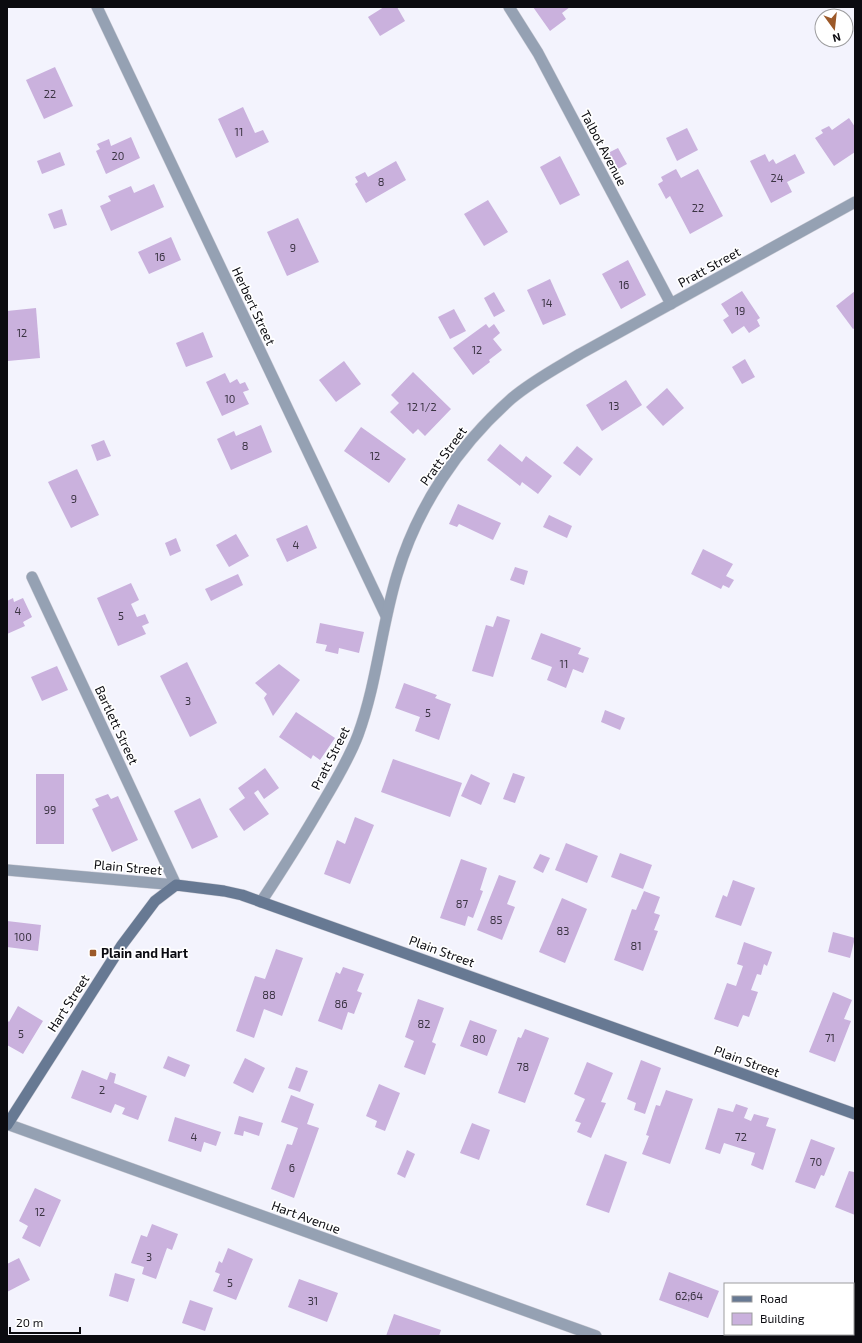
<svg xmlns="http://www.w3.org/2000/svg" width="862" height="1343" font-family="'Exo 2',sans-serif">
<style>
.building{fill:#cab1dd}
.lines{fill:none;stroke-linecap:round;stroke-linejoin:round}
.minor-casing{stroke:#ceced7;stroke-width:12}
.secondary-casing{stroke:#ceced7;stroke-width:12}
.minor{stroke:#95a1b3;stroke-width:11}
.secondary{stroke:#677993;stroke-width:11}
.poi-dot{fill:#9c5929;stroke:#fff;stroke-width:1.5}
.labels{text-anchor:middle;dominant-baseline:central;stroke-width:3.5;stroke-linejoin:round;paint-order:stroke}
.number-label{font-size:11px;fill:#3b3443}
.street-label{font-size:13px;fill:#0b0b10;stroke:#fff}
.poi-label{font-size:13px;font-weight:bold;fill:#0b0b10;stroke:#fff;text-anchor:start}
</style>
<rect width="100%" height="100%" fill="#f3f3fd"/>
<g class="building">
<polygon points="384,7 397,7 405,21 380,36 368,17"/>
<polygon points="533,7 570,7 562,13 566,19 550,31"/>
<polygon points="55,67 73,106 44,119 26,80"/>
<polygon points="243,107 255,133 263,130 269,142 236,158 218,119"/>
<polygon points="849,118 855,127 855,152 834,166 815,138 823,133 821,130 829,126 832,130"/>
<polygon points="687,128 698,150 677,161 666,138"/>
<polygon points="131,137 140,158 106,174 96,151 100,149 97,144 109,139 111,146"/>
<polygon points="618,148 627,164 618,169 608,153"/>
<polygon points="60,152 65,165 42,174 37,161"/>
<polygon points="765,154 769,162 773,159 776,164 795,154 805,173 787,182 792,192 771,203 750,161"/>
<polygon points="560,156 580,195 560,205 540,167"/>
<polygon points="396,161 406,180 366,203 355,184 358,182 355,177 365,172 368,177"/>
<polygon points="676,169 681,178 698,169 723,216 690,234 670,196 666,199 658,184 663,181 661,177"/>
<polygon points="154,184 164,207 111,231 100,206 111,201 108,196 131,186 134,193"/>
<polygon points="488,200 508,232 484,246 464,214"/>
<polygon points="62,209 67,225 54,229 48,214"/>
<polygon points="298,218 319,262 287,276 267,232"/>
<polygon points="171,237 181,260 149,274 138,252"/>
<polygon points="628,260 646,295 621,309 602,274"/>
<polygon points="550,279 566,315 543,325 527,290"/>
<polygon points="742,291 760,318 757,320 760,326 749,333 744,326 732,334 723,320 729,316 721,304"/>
<polygon points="855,291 855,328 853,329 836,306"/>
<polygon points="494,292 505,311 494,317 484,298"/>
<polygon points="36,308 40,358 8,361 7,311"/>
<polygon points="454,309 466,331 450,339 438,317"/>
<polygon points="486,324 489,328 494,324 500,333 493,339 502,350 489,360 490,362 473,375 453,348"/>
<polygon points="203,332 213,357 186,367 176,343"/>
<polygon points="745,359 755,377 742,384 732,367"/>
<polygon points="344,361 361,384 336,402 319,380"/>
<polygon points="413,372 451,409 425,436 418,429 413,434 390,412 399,403 391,395"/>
<polygon points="225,373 230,383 237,379 240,384 245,382 249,390 243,392 249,404 222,416 206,382"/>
<polygon points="626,380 642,405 602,431 586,405"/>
<polygon points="667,388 684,408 663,426 646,407"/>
<polygon points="261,425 272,452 231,470 217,439 234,431 236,436"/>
<polygon points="361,427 406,459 389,483 344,451"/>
<polygon points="104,440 111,456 97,461 91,445"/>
<polygon points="500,444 522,462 526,456 552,476 538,494 522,482 520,486 487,460"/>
<polygon points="577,446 593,459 580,476 563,463"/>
<polygon points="77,469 99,515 71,528 48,482"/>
<polygon points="458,504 501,523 493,540 459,524 457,527 449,524"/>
<polygon points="549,515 572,526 567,538 543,527"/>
<polygon points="307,525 317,548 287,562 276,539"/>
<polygon points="236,534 249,556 229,567 216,545"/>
<polygon points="176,538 181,551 170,556 165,543"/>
<polygon points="703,549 733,564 726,576 734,580 729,588 723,585 721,589 691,574"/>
<polygon points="515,567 528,571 524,585 510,580"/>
<polygon points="238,574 243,585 211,601 205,589"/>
<polygon points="131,583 139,600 131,604 137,617 145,614 149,623 142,626 146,634 118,646 97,598"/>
<polygon points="13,598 14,602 23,598 32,617 23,622 25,626 7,634 7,601"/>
<polygon points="497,616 510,620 493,677 472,671 486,625 493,627"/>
<polygon points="320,623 364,632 359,653 339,648 338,654 325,651 327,645 316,643"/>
<polygon points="541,633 581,648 578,654 589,658 583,673 573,669 566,688 547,680 552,667 531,659"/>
<polygon points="187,662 217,723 190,737 160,676"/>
<polygon points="279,664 300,680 273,716 264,698 267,694 255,683"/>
<polygon points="57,666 68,690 42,701 31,677"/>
<polygon points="404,683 437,695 435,698 451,704 439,740 415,731 420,717 395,708"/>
<polygon points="605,710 625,718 620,730 601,722"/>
<polygon points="296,712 335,738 320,760 313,755 311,759 279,737"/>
<polygon points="393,759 462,783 450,817 381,792"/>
<polygon points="265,768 279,788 264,799 258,790 254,793 269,814 244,831 229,809 245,798 238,788"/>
<polygon points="513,773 525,777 515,803 503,799"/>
<rect x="36" y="774" width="28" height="70"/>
<polygon points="471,774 490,783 481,805 461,796"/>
<polygon points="108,794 111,799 118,796 138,840 112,852 92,809 99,806 95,799"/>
<polygon points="200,798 218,837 192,849 174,811"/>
<polygon points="355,817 374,825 350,884 324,874 337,840 345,844"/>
<polygon points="566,843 598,856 587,883 555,870"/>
<polygon points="620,853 652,865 643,889 611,877"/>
<polygon points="540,854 550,858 543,873 533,868"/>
<polygon points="461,859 487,868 480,890 483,891 473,918 468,916 465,926 440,918"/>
<polygon points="499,875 516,881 507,904 515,907 502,940 477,930"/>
<polygon points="733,880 755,888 741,926 715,917 723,895 727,897"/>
<polygon points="644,891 660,897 654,913 660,915 654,930 658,931 643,971 614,960 632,909 636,910"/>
<polygon points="562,898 587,909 565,963 539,952"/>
<polygon points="7,921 41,925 38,951 7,947"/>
<polygon points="833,932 855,938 850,958 828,952"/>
<polygon points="744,942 772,952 767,966 764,964 761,975 757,974 751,990 758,992 749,1017 743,1015 738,1027 714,1019 727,983 736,986 743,966 737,964"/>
<polygon points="276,949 303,958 282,1016 264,1009 254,1038 236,1031 255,976 265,979"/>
<polygon points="343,967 364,974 357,991 362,993 354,1014 348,1012 342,1030 318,1021 336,972 340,974"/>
<polygon points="833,992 852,1000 844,1019 851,1021 835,1062 809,1052"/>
<polygon points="418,999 444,1008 432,1042 436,1044 425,1075 404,1067 414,1041 405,1037"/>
<polygon points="18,1006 43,1021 23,1054 7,1045 7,1020 9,1022"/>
<polygon points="470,1020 497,1030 487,1056 460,1046"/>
<polygon points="525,1029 549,1038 525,1103 498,1093 518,1037 521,1038"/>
<polygon points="168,1056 190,1065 185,1077 163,1068"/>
<polygon points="245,1058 265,1068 253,1093 233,1083"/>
<polygon points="641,1060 661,1068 645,1114 634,1110 636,1103 627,1099"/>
<polygon points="587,1062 613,1073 601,1102 606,1103 591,1138 577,1132 581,1123 575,1121 585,1099 574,1094"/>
<polygon points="296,1067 308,1071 300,1092 288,1088"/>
<polygon points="82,1070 107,1080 110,1072 116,1074 114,1083 147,1096 138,1120 122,1114 125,1108 115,1104 111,1113 71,1098"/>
<polygon points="379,1084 400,1093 385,1131 375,1127 377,1121 366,1116"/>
<polygon points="666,1090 693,1099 670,1164 642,1154 649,1136 646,1135 656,1105 660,1106"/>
<polygon points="291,1095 314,1104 307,1124 319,1128 294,1198 271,1189 287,1144 292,1145 298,1128 281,1122"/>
<polygon points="736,1104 748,1108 744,1118 751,1121 754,1114 769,1118 766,1126 776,1129 763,1170 751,1165 755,1153 724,1143 720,1154 705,1149 718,1108 733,1112"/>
<polygon points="239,1116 263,1123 259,1136 244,1131 243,1136 234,1134"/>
<polygon points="175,1117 221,1132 216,1146 204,1142 201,1152 168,1141"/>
<polygon points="472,1123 490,1130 479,1160 460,1153"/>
<polygon points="811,1139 835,1148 824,1176 821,1175 815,1189 795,1182"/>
<polygon points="407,1150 415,1154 405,1178 397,1174"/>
<polygon points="605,1154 627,1162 609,1213 586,1205"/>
<polygon points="855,1169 855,1215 835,1207 849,1171 854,1172"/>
<polygon points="35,1188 61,1200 40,1247 22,1238 28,1226 19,1221"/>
<polygon points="152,1224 178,1234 172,1250 167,1248 156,1279 142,1274 144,1267 131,1263 141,1235 147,1237"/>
<polygon points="228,1248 253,1259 236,1300 213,1291 220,1274 215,1272 219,1261 222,1263"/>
<polygon points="19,1258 30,1280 7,1292 7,1264"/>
<polygon points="669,1272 719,1291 708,1318 659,1300"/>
<polygon points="115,1273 135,1279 128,1302 109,1296"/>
<polygon points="299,1279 338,1293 327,1322 288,1307"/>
<polygon points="190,1300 213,1308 205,1331 182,1323"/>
<polygon points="394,1314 441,1330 439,1336 386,1336"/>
<polygon points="783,1334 841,1334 841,1336 782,1336"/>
</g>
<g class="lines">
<defs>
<g id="minor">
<polyline points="97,7 386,616"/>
<polyline points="509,7 538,53 671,304"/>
<polyline points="7,870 176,885 32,577"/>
<path d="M261 902C282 870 303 837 322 804 335 782 349 759 358 735 377 683 381 628 397 575 417 507 458 446 511 399 532 381 557 368 580 354L855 202"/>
<polyline points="7,1124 596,1336"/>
</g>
<polyline id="secondary" points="7,1125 122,945 155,901 176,885 224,891 242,895 855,1114"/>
</defs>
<use href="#minor" class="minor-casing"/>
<use href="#secondary" class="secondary-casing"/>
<use href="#minor" class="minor"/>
<use href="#secondary" class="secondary"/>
</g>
<rect class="poi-dot" x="89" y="949" width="8" height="8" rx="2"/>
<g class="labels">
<g class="number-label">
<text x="50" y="93">22</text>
<text x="239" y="131">11</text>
<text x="118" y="155">20</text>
<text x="777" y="177">24</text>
<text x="381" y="181">8</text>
<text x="698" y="207">22</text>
<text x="293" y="247">9</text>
<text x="160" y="256">16</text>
<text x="624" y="284">16</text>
<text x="547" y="302">14</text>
<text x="740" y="310">19</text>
<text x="22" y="332">12</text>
<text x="477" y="349">12</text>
<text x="230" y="398">10</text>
<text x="614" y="405">13</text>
<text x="422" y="406">12 1/2</text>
<text x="245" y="445">8</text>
<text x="375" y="455">12</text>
<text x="74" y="498">9</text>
<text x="296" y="544">4</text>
<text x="18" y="610">4</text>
<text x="121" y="615">5</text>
<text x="564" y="663">11</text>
<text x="188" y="700">3</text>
<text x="428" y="712">5</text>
<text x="50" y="809">99</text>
<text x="462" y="903">87</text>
<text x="496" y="919">85</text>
<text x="563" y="930">83</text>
<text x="23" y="936">100</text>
<text x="636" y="945">81</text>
<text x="269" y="994">88</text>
<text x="341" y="1003">86</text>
<text x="424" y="1023">82</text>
<text x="21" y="1033">5</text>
<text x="830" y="1037">71</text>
<text x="479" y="1038">80</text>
<text x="523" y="1066">78</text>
<text x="102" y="1089">2</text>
<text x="194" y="1136">4</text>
<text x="741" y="1136">72</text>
<text x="816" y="1161">70</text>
<text x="292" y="1167">6</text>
<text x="40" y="1211">12</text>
<text x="149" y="1256">3</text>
<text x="230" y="1282">5</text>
<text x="689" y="1295">62;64</text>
<text x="313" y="1300">31</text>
</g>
<g class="street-label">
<text transform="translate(604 148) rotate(62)">Talbot Avenue</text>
<text transform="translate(709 267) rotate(-29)">Pratt Street</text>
<text transform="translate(254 306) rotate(65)">Herbert Street</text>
<text transform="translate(443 456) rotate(-54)">Pratt Street</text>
<text transform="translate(117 725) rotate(65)">Bartlett Street</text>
<text transform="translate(330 758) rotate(-63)">Pratt Street</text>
<text transform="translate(128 867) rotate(5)">Plain Street</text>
<text transform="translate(442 951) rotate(20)">Plain Street</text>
<text transform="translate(68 1003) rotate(-57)">Hart Street</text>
<text transform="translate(747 1061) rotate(20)">Plain Street</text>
<text transform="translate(306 1217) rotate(20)">Hart Avenue</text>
</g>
<g class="poi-label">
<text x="101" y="953">Plain and Hart</text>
</g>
</g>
<rect width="862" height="1343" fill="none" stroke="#0b0b10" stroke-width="16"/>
<rect x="724" y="1283" width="130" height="52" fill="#ffffff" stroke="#9d9d9f"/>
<rect x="732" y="1296" width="20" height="6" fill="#677993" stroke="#9d9d9f"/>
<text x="760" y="1303" font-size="12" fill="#0b0b10">Road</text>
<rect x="732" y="1313" width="20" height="12" fill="#cab1dd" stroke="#9d9d9f"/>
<text x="760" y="1323" font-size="12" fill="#0b0b10">Building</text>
<g transform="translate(834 28) rotate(165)"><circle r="19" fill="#ffffff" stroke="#9d9d9f"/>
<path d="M0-3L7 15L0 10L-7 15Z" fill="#9c5929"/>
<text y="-6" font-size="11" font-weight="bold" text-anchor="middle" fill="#0b0b10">N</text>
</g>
<path d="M10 1327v6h70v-6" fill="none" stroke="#0b0b10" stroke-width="2"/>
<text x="16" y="1327" font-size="12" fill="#0b0b10" stroke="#ffffff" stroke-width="3" paint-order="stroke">20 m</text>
</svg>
